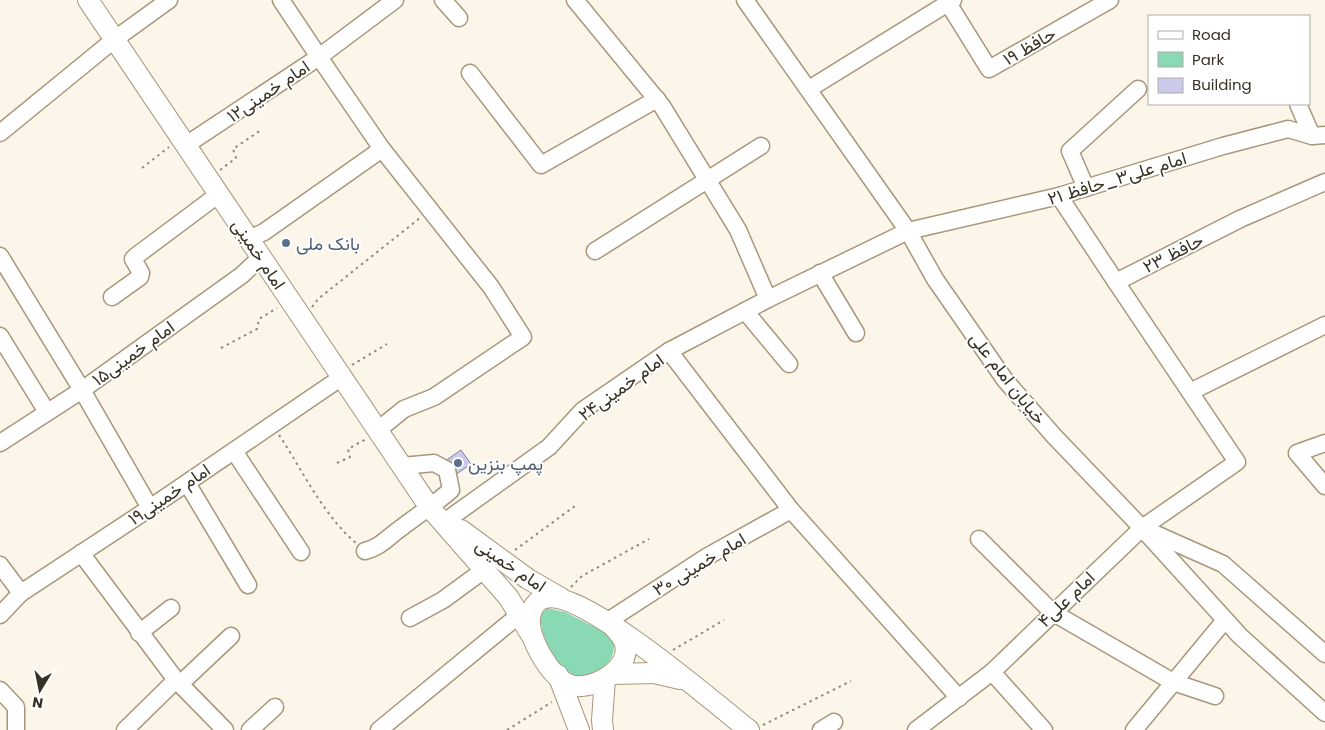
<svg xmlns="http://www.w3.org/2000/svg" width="1325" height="730" font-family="Poppins,Vazirmatn,sans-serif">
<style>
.green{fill:#89d9b5}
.building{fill:#cccaeb;stroke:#817f9e}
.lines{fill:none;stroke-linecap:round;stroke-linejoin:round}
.minor-casing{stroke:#a8977a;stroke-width:19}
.major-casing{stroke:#a8977a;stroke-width:22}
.path{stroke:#918a7e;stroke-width:2;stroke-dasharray:2.5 4;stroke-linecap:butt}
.minor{stroke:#fff;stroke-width:16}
.major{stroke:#fff;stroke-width:20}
.service-dot{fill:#5c6f8a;stroke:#fff;stroke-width:2}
.labels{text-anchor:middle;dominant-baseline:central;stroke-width:4;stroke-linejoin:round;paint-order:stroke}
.street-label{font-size:18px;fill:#383225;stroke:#fff}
.service-label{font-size:18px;fill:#4e5e75;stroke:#fff;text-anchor:start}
</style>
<rect width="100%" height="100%" fill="#fcf5e9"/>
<path class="green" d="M547 608 565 612 610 635C623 655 601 676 580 676 559 675 538 634 541 615Z"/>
<polygon class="building" points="461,450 471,464 445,482 435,468"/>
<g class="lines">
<defs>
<g id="minor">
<polyline points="443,0 459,18"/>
<polyline points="575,0 662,106 738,230 768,299"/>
<polyline points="745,0 908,231 935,279 1005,380 1054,436 1142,528 1240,636 1325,713"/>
<polyline points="948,3 989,69 1110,0"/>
<polyline points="470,73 541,165 657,99"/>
<polyline points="809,89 953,0"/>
<polyline points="1298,104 1312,136"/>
<polyline points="0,133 115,39 169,0"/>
<polyline points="186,145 319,57 281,0"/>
<polyline points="1086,188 1070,151 1138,89"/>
<polyline points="1059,196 1116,282 1240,219 1325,182"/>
<polyline points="249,239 264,232 382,149"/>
<polyline points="595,251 761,146"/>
<polyline points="0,256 82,390 150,508"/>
<polyline points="820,273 856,333"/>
<polyline points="112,297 140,277 141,273 133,259 136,256 219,194"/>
<polyline points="745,311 789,364"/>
<polyline points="0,336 47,412"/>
<polyline points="669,351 791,510 959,698"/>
<polyline points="1190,392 1325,325"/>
<polyline points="378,430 404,409 434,397 523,337 491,287 382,149 319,57 395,0"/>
<polyline points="0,443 82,390 242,275 261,257"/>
<polyline points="1325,443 1297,453 1325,486"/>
<polyline points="234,451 301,552"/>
<polyline points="187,483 248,585"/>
<polyline points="447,520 549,447 583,410 669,351 768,299 908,231 1059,196 1223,146 1288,129 1312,136 1325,135"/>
<polyline points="1149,531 1223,564 1325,654"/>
<polyline points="979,539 1052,612 1173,682 1215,696"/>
<path d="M365 551C381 547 388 537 401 528 418 515 435 504 451 490L447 470 434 463 402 466"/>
<polyline points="81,553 176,680 225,730"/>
<polyline points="0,565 21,593"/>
<polyline points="0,615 21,593 150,508 342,377"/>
<polyline points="410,618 443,600 484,570"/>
<polyline points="608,621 708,556 791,510"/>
<polyline points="139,633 171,608"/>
<polyline points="992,672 1142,528 1237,462 1116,282"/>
<polyline points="180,684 231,636"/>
<polyline points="0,690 16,707 16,730"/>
<polyline points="125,730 176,680"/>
<polyline points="250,730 275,707"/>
<polyline points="379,730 519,615"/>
<polyline points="821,730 834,722"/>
<polyline points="916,730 992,672 1044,730"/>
<polyline points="1134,730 1225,620"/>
</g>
<g id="major">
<polyline points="88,0 430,508 509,598 531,635"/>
<polyline points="461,530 528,579 561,598"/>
<path d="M608 621C613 627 621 634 624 641 635 668 590 694 568 684 554 678 541 657 535 643 531 633 527 621 532 610 534 605 539 599 545 598 582 588 716 704 749 730"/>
<polyline points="613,674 654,673 680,679"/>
<polyline points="558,675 579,730"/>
<polyline points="603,730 602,720 605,679"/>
</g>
</defs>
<use href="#minor" class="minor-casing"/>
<use href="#major" class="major-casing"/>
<g class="path">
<polyline points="142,168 169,147"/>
<polyline points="220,170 236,158 233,149 261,130"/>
<polyline points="312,307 318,299 420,218"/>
<polyline points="221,348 257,329 259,319 277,308"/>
<polyline points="352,365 387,344"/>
<path d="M279 435C303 471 323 515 356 543"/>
<polyline points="337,463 350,457 348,449 366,439"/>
<polyline points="515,550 575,506"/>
<polyline points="571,587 582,576 649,539"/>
<polyline points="673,650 724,620"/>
<polyline points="763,725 851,681"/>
<polyline points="507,730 552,702"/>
</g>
<use href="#minor" class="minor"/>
<use href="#major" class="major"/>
</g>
<g class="service-dot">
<circle cx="286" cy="243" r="5"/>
<circle cx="458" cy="463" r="5"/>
</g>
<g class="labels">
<g class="street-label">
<text transform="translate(1029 46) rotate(-30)">حافظ ۱۹</text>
<text transform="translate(268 91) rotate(-34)">امام خمینی۱۲</text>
<text transform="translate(1117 178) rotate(-17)">امام علی۳_حافظ ۲۱</text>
<text transform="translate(1173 253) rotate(-27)">حافظ ۲۳</text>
<text transform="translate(259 254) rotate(56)">امام خمینی</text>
<text transform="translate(133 353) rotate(-36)">امام خمینی۱۵</text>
<text transform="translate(1008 378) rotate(52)">خیابان امام علی</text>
<text transform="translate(621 387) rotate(-36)">امام خمینی۲۴</text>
<text transform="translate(169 494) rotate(-34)">امام خمینی۱۹</text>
<text transform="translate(699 564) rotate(-31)">امام خمینی ۳۰</text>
<text transform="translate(511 565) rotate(34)">امام خمینی</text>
<text transform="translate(1066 599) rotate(-44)">امام علی۴</text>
</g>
<g class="service-label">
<text x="296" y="243">بانک ملی</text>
<text x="468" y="463">پمپ بنزین</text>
</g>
</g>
<rect x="1148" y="15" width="162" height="90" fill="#ffffff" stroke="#afada8"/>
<rect x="1158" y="31" width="25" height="8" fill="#ffffff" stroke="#afada8"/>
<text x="1192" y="40" font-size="15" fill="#383225">Road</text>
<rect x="1158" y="52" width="25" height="15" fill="#89d9b5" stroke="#afada8"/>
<text x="1192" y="65" font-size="15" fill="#383225">Park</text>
<rect x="1158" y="78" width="25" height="15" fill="#cccaeb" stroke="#afada8"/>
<text x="1192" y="90" font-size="15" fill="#383225">Building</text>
<g transform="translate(40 690) rotate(190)" stroke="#ffffff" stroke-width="4" paint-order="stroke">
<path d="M0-4L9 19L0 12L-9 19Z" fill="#383225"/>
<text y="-8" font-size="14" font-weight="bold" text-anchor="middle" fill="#383225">N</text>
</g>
</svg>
